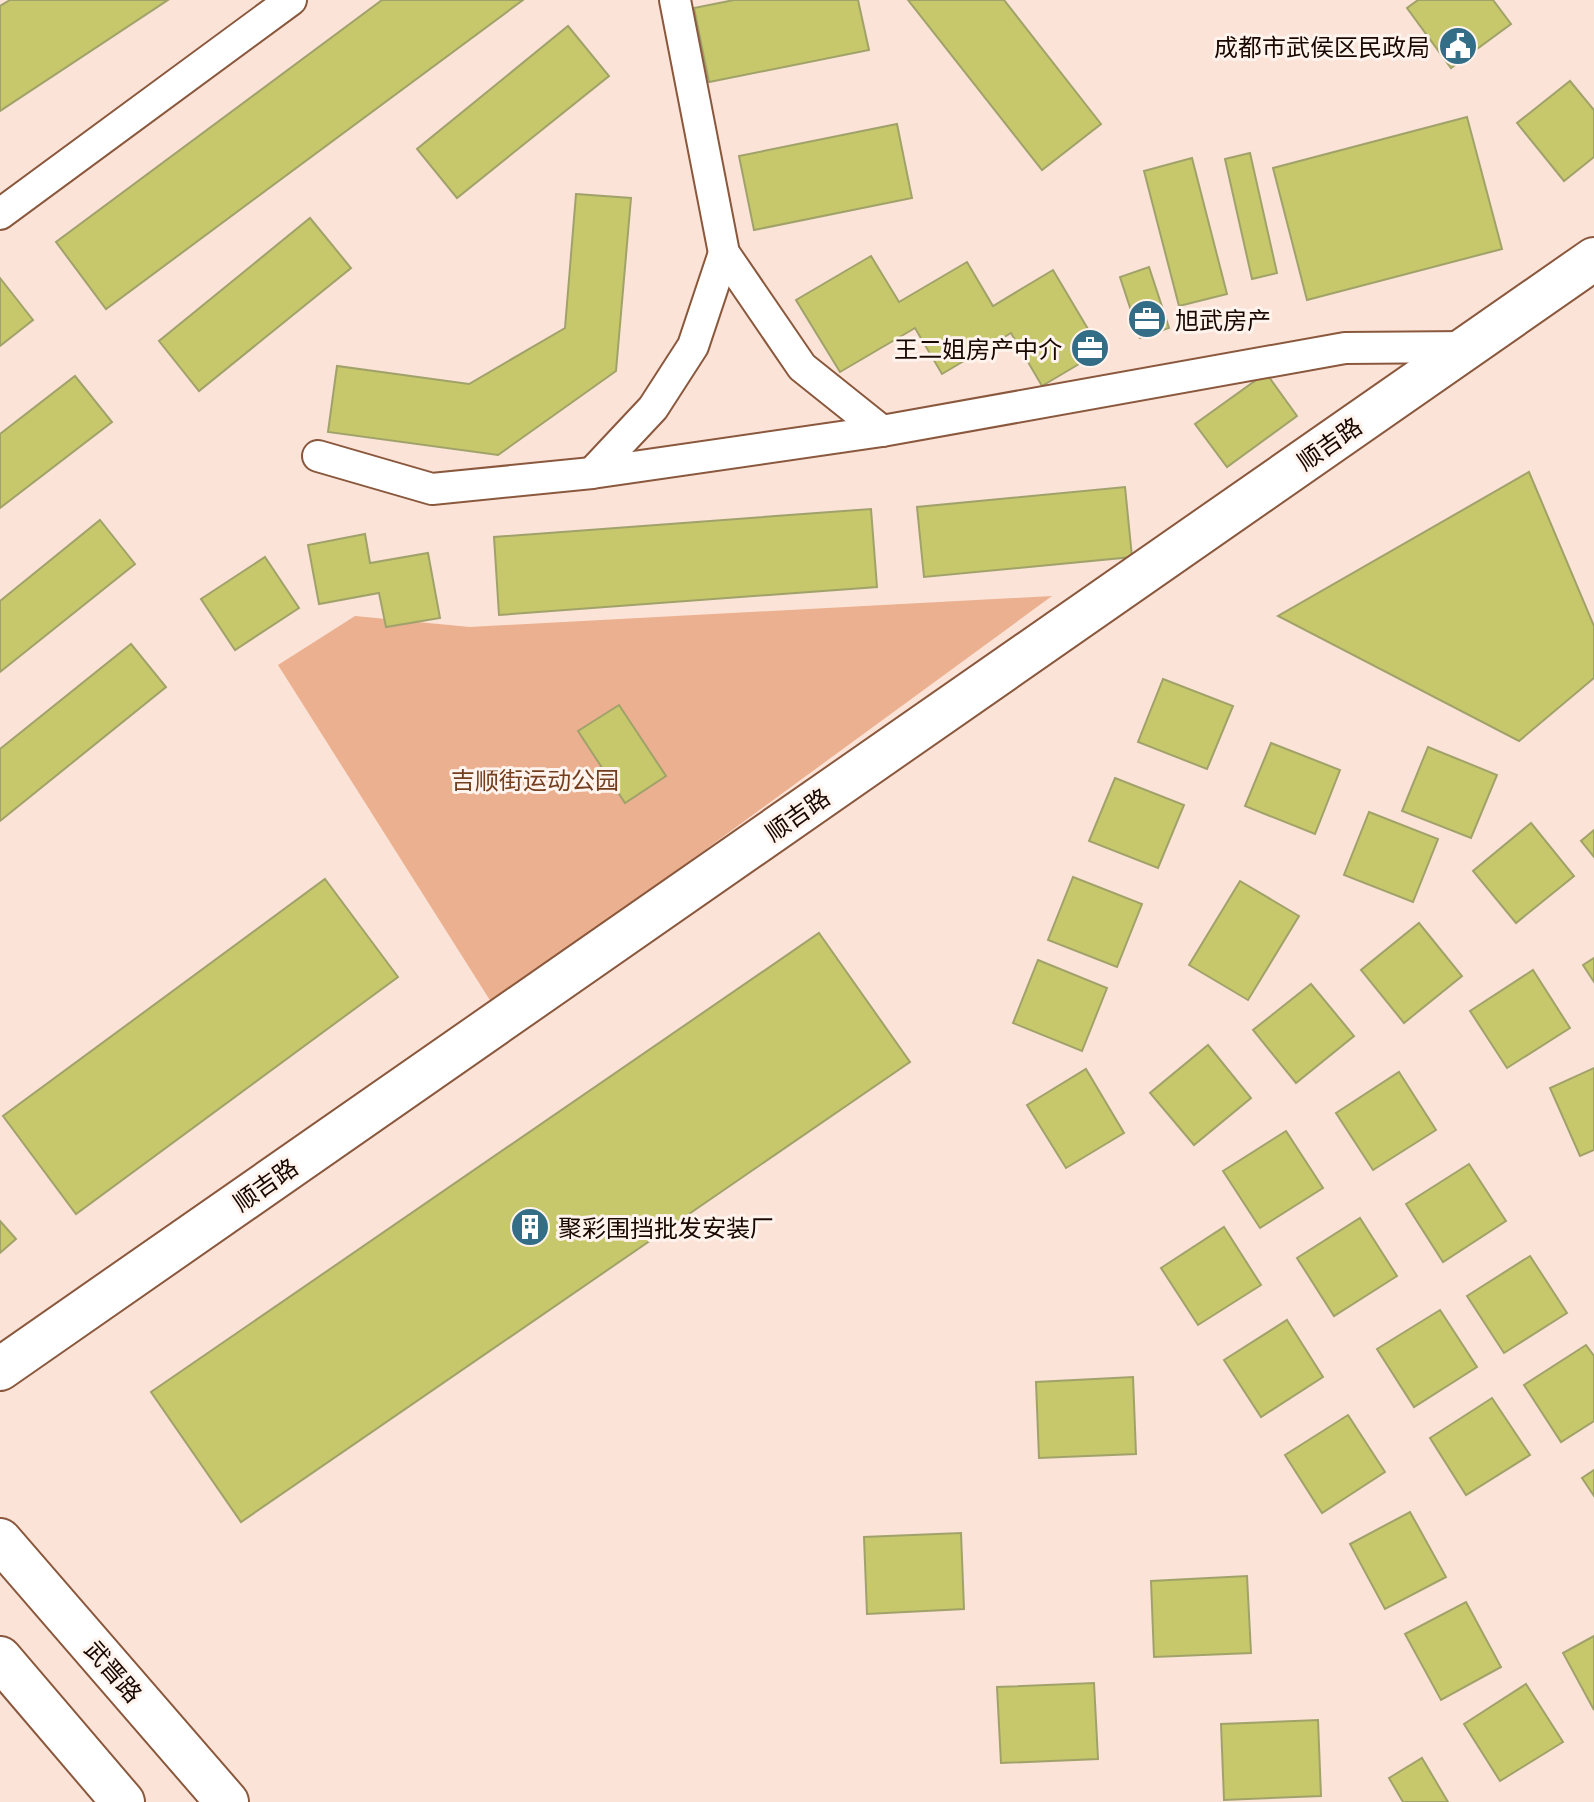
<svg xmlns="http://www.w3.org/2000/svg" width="1594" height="1802" font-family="'Noto Sans','Noto Sans SC',sans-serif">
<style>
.green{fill:#ebb090}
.building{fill:#c7c86c;stroke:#a1a26a;stroke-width:2}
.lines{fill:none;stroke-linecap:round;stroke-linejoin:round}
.street-casing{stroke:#8a583d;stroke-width:34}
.secondary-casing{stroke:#8a583d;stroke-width:46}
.street{stroke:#fff;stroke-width:30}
.secondary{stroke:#fff;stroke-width:42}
.labels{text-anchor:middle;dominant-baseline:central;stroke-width:6;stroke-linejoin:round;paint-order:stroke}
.poi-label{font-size:24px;fill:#190701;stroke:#fff3ed;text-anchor:end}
.street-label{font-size:24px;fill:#190701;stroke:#fff3ed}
.park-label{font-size:24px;fill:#733e1e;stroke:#fff3ed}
</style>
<rect width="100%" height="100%" fill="#fbe3d7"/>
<polygon class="green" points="1052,596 493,1005 278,665 355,616 470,627"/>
<g class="building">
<polygon points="10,0 168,0 0,111 0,6"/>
<polygon points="382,0 523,0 106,309 56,242"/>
<polygon points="734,0 858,0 869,50 709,82 694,8"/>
<polygon points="908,0 1004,0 1101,124 1042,170"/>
<polygon points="1418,0 1493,0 1511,24 1451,68 1407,8"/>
<polygon points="568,26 609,76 457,198 417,149"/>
<polygon points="1570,81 1594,110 1594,157 1564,181 1517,123"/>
<polygon points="1467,117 1502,249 1307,300 1273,168"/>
<polygon points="897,124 912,198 754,230 739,156"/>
<polygon points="1250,153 1277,273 1252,279 1225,159"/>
<polygon points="1192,158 1227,294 1179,306 1144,171"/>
<polygon points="576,194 631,198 616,371 498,455 328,432 337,366 469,384 565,328"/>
<polygon points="310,218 351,268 199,391 159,341"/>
<polygon points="871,256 899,302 967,262 993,306 1053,270 1101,351 1042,386 1011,333 942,374 915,328 840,372 796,300"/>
<polygon points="1149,267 1169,328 1140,338 1120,277"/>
<polygon points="0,278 33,320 0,346"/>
<polygon points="1266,373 1297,416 1227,467 1195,424"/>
<polygon points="75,376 112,422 0,508 0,434"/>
<polygon points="1529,472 1594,626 1594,678 1519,741 1278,616"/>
<polygon points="1125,487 1132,557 924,577 917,507"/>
<polygon points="871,509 877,587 499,615 494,537"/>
<polygon points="100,520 135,564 0,672 0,601"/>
<polygon points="365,534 370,563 428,553 440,618 386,627 379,593 319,604 308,545"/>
<polygon points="265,557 299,608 235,650 201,599"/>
<polygon points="131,644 166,687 0,821 0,749"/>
<polygon points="1163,679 1233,706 1207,769 1138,742"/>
<polygon points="619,705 666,776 625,803 578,731"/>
<polygon points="1271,743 1340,770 1315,834 1245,806"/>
<polygon points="1428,747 1497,775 1471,838 1402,811"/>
<polygon points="1115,778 1184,805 1158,868 1089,841"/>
<polygon points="1369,812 1438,839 1413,902 1344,875"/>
<polygon points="1531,823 1574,876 1516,923 1473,871"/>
<polygon points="1594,830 1594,857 1581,841"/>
<polygon points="1073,877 1142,904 1117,967 1048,940"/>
<polygon points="325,879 398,977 76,1214 3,1116"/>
<polygon points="1240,881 1299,916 1248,1000 1189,965"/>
<polygon points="1419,923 1462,976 1404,1023 1361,970"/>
<polygon points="819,933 910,1062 241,1522 151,1392"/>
<polygon points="1594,958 1594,982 1583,965"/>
<polygon points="1038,960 1107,988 1082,1051 1013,1023"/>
<polygon points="1533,970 1570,1028 1507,1068 1470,1011"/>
<polygon points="1311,984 1354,1036 1296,1083 1253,1030"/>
<polygon points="1208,1045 1251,1098 1194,1145 1150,1093"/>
<polygon points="1594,1068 1594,1150 1580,1156 1550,1088"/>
<polygon points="1086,1069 1124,1133 1066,1168 1027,1105"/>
<polygon points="1399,1072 1436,1130 1373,1170 1336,1113"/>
<polygon points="1286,1131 1323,1188 1260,1228 1223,1171"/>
<polygon points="1469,1164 1506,1221 1443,1262 1406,1204"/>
<polygon points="1360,1218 1397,1276 1334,1316 1297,1258"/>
<polygon points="0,1221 16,1239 0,1253"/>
<polygon points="1224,1227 1261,1285 1198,1325 1161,1268"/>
<polygon points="1530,1256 1567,1313 1504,1353 1467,1296"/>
<polygon points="1440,1310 1477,1367 1414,1407 1377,1349"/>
<polygon points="1287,1320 1323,1377 1261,1417 1224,1360"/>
<polygon points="1586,1345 1594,1356 1594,1421 1561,1442 1524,1385"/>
<polygon points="1133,1377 1136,1454 1039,1458 1036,1382"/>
<polygon points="1492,1398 1530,1455 1466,1495 1430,1438"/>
<polygon points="1348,1415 1385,1472 1322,1513 1285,1455"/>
<polygon points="1594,1470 1594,1496 1582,1478"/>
<polygon points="1410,1512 1446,1577 1385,1609 1350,1544"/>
<polygon points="961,1533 964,1609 867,1614 864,1537"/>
<polygon points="1247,1576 1251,1653 1154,1657 1151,1581"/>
<polygon points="1466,1602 1501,1667 1441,1700 1405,1634"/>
<polygon points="1594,1636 1594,1710 1563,1653"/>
<polygon points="1094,1683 1098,1759 1001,1763 997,1687"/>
<polygon points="1526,1684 1563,1742 1500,1781 1464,1724"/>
<polygon points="1318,1720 1321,1796 1224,1800 1221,1724"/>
<polygon points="1422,1758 1448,1802 1403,1802 1389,1778"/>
</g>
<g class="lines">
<defs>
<g id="street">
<polyline points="675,0 724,253 802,367 882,431"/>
<polyline points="0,214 291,0"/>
<polyline points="318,456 432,489 592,473 882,431 1345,348 1467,347"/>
<polyline points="592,473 653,408 693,346 724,253"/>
</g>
<g id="secondary">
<polyline points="0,1369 1594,259"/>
<polyline points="0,1540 227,1802"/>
<polyline points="0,1658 123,1802"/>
</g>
</defs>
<use href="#street" class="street-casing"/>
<use href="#secondary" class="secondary-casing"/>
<use href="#street" class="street"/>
<use href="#secondary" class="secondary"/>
</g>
<defs>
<symbol id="civic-disc" viewBox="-11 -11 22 22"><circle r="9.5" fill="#336d86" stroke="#fff3ed"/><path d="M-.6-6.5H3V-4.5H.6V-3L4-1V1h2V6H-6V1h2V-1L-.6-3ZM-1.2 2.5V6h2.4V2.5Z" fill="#fff"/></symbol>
<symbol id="office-disc" viewBox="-11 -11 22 22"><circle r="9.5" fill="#336d86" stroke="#fff3ed"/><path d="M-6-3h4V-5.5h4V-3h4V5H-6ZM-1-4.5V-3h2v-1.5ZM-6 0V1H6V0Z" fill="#fff"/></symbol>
<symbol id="building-disc" viewBox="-11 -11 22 22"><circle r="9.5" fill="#336d86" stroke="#fff3ed"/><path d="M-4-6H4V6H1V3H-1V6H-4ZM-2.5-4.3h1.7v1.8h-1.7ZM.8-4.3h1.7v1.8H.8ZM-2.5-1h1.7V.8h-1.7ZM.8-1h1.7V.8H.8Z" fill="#fff"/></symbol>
</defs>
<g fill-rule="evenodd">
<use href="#civic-disc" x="1436" y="24" width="44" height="44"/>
<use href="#office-disc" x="1125" y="297" width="44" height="44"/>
<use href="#office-disc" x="1068" y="326" width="44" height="44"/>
<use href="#building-disc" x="508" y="1205" width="44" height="44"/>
</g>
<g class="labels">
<g class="poi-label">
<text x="1430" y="46">成都市武侯区民政局</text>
<text x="1175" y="319" text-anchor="start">旭武房产</text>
<text x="1062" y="348">王二姐房产中介</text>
<text x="558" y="1227" text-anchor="start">聚彩围挡批发安装厂</text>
</g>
<g class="street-label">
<text transform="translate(1329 443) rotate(-35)">顺吉路</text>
<text transform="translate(797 814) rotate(-35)">顺吉路</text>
<text transform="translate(265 1184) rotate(-35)">顺吉路</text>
<text transform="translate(114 1671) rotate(49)">武晋路</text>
</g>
<g class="park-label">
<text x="535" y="779">吉顺街运动公园</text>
</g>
</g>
</svg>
